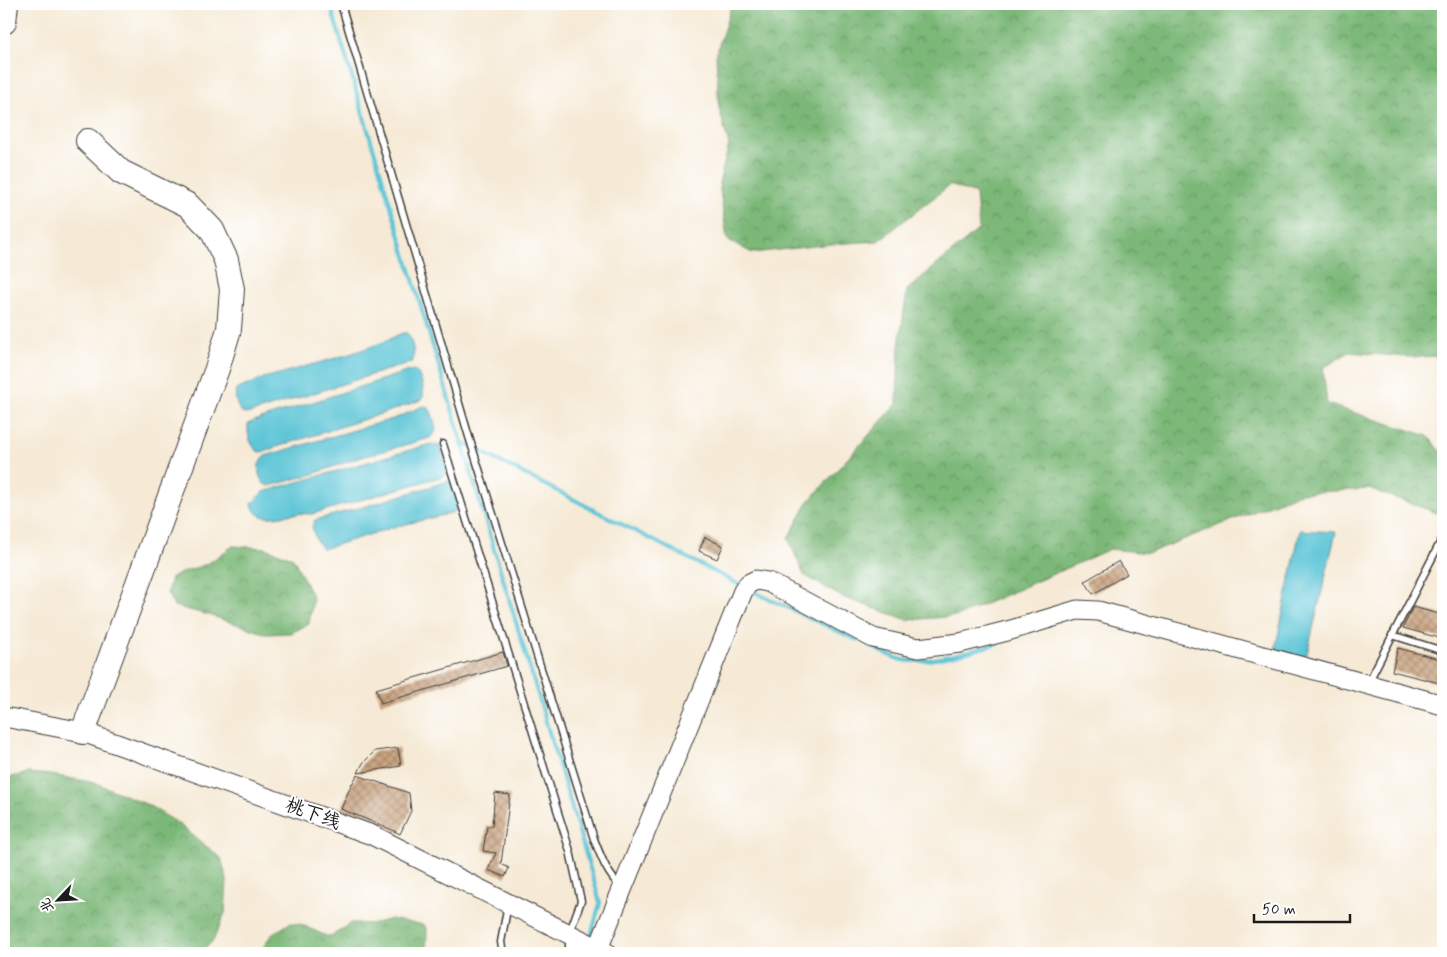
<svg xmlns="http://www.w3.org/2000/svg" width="1447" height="957" font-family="Mynerve,'LXGW WenKai TC',sans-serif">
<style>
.forest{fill:url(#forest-crowns);stroke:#4c6a4a}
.water{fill:#5ac4d6;stroke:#3b7079}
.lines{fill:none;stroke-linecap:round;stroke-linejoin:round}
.stream{stroke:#5ac4d6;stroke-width:4}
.building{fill:url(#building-cross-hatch)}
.lane-casing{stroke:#3d3b38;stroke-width:9}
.secondary-casing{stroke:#3d3b38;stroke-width:21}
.highway-casing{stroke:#3d3b38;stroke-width:26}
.lane{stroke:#fff;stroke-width:6}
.secondary{stroke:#fff;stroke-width:19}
.highway{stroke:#fff;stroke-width:24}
.labels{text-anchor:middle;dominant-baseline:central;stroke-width:4;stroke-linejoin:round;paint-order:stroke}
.street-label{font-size:19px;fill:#1c1c1c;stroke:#fff}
</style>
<defs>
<pattern id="forest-crowns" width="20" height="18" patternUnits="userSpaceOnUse" patternTransform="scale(1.25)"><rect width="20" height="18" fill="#7cb878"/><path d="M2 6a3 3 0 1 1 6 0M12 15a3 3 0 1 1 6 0" fill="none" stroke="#659562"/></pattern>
<pattern id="building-cross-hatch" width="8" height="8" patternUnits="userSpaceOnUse" patternTransform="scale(1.25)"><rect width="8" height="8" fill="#caa481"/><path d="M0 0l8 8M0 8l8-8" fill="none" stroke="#a38569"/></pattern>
</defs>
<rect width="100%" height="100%" fill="#fff"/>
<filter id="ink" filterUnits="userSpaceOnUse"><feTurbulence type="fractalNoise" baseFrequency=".02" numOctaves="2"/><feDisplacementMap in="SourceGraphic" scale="10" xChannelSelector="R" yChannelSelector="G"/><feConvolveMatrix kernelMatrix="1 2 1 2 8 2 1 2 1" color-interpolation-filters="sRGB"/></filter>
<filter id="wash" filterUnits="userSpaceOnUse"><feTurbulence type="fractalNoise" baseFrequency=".0096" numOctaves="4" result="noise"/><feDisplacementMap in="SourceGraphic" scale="20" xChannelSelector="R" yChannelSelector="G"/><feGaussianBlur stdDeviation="1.12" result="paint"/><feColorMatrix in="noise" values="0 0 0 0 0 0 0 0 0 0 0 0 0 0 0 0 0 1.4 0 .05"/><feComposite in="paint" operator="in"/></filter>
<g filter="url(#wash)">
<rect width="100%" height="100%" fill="#f6ead6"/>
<g class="forest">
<polygon points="732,4 1443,4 1443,356 1406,357 1349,352 1323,368 1327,404 1428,436 1443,455 1443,515 1370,489 1301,493 1149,553 1110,549 958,616 908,620 842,597 804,575 788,538 809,501 897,404 899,346 907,290 979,229 976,194 950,185 878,241 832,244 752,253 727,239 719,183 729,145 719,108 716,54"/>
<polygon points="233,546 265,548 293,558 313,598 309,624 291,633 267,634 209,615 174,606 167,593 171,578 183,572 207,564"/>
<polygon points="28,773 51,775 96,783 148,805 176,822 221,858 227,880 225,913 213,941 198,953 4,953 4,779"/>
<polygon points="391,919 424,925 427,929 426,953 260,953 271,935 290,923 300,924 326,936 332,936 351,923 372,924"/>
</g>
<g class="water">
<path d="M402 333H407C412 340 415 352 413 361L409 363 251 413 244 414C237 409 234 399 236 390L264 378 350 354 381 343Z"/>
<path d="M412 370 416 371C422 379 424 387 423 397L421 400 384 413 261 452 257 451C250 444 247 434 248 424L254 421Z"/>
<path d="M423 406 428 407C433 413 435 424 436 431L430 438 355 459 310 475 269 486 264 484C257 475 256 464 265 456L396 418Z"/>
<path d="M431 444 440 446 447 466V472L443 476 312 514C306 514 300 513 295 514 281 515 255 525 252 503L263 492Z"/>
<polygon points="448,481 453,484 459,506 458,509 452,513 394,527 323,549 316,540 312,527 315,520 377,503"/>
<polygon points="1300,530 1336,532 1306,658 1275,650"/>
</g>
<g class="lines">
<g class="stream">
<polyline points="330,4 596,888 600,903 590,939"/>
<polyline points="462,442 740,585"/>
<polyline points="750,590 857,640"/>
<path d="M870 646C881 651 892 658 903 660 924 665 976 650 998 643"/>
</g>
</g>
<g id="blocks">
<g class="building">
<polygon points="705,537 723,546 717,559 699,551"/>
<polygon points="1119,561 1127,574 1093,594 1085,581"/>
<polygon points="1413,607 1443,615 1443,639 1403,628"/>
<polygon points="1398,648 1443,660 1443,684 1392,671"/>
<polygon points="503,652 507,666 381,703 376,689"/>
<polygon points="398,748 401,766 358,773 363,763 375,751"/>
<polygon points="357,775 409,793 411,811 400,834 390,829 341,809 352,783 353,783"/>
<polygon points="495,793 510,795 501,864 509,868 505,877 488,870 496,853 483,851 487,826 492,826"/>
</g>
</g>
</g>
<g filter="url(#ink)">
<use href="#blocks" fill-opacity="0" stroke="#3d3b38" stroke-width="1"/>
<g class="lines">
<defs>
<g id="lane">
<path d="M341 4 469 437 594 839C601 857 607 874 621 887"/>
<polyline points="443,444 570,851 581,901 569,934 569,953"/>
<polyline points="1392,635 1443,651"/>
<polyline points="1368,683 1443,537"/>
<polyline points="503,953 501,942 508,904"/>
</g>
<g id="secondary">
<polyline points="4,717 83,732 372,835 607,953"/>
<polyline points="598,949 743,591 748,584 756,580 768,582 873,638 918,648 960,643 1011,630 1077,610 1098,611 1443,705"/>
</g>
<g id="highway">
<polyline points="4,22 6,4"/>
<polyline points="83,732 218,366 229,329 232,289 226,260 212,230 188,205 121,172 88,141"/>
</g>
</defs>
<use href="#lane" class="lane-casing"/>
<use href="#secondary" class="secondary-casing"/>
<use href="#highway" class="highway-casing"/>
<use href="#lane" class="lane"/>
<use href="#secondary" class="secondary"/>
<use href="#highway" class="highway"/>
</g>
</g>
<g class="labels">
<g class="street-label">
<text transform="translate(313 814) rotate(20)">桃下线</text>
</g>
</g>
<rect width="1447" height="957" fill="none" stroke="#fff" stroke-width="20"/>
<g transform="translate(58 900) rotate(245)" stroke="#ffffff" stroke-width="4" paint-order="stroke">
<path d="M0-4L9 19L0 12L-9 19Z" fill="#1c1c1c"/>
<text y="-8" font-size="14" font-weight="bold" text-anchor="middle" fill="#1c1c1c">北</text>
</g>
<path d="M1254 914v8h96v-8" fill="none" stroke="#1c1c1c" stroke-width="2.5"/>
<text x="1262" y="914" font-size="15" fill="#1c1c1c" stroke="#ffffff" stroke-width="4" paint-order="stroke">50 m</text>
</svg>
